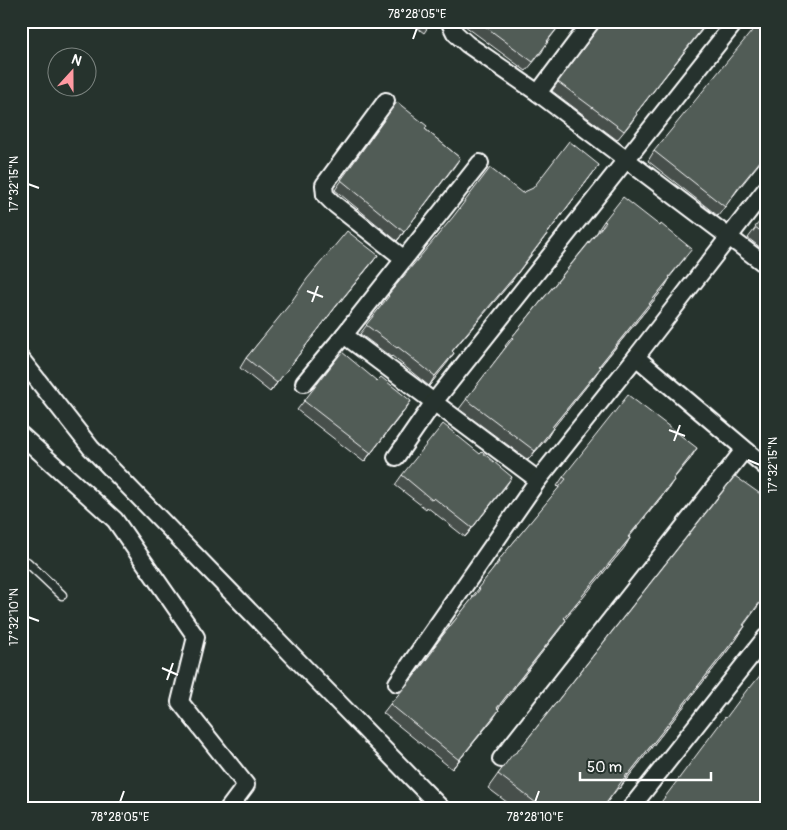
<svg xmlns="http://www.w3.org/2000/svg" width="787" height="830" font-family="Pangolin,sans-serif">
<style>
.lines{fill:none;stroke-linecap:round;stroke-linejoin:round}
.lane-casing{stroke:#fff;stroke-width:11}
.street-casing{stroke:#fff;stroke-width:20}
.lane{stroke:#26332d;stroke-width:8}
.street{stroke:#26332d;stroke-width:16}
.wall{fill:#464f4b;stroke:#fff}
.shaded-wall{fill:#39403d;stroke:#fff}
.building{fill:#515c57;stroke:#fff}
.ticks{fill:none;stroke:#fff;stroke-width:2}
.neatline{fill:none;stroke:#fff;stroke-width:2}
.ticks-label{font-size:12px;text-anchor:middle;fill:#fff}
</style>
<rect width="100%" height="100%" fill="#26332d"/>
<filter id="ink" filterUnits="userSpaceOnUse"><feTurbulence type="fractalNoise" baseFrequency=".02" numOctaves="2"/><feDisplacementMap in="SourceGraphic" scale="10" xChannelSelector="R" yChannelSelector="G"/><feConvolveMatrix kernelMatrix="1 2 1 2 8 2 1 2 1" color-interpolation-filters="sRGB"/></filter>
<g filter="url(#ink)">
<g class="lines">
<defs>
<polyline id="lane" points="21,568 27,562 62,595"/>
<g id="street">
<polyline points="449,21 455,33 467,44 538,93 766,265"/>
<polyline points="538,93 592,21"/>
<polyline points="386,101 324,185 325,195 333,203 403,258"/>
<polyline points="766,189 636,357 766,467"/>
<polyline points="344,335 538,480"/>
<polyline points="21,359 91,448 442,809"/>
<polyline points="304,383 344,335 480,163"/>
<polyline points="21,435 115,520 196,637 180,702 246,785 228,809"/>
<polyline points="396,457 434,402 736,21"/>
<polyline points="397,683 538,480 636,357"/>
<polyline points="501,759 744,450"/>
<polyline points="630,809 766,637"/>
</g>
</defs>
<use href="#lane" class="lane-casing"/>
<use href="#street" class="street-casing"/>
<use href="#lane" class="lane"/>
<use href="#street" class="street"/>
</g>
<g class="wall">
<polygon points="408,21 432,21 424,33"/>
<polygon points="460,21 563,21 547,42 542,52 526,71 461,23"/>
<polygon points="709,21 636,113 637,114 631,123 617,140 552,91 558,82"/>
<polygon points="397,102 425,129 460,158 397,241 335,190"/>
<polygon points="654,151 733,196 718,216 648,161"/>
<polygon points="599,165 511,282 452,351 454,353 429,386 392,356 391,357 360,334 382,305 381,304 388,295 522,193"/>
<polygon points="766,214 766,252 748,238"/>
<polygon points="604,221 685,258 669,278 670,278 664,288 600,367 601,367 594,377 553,428 547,438 528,460 459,409 506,347 505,346 512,337 598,231 598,230"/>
<polygon points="378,255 371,264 330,314 270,392 240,368 246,358 289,306"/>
<polygon points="304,401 405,410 364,462 297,410"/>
<polygon points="691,458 673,479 668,489 629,537 630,538 624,548 565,619 566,620 560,629 498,709 499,710 493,719 452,769 383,713 390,704 412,679 428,657 428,656 443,635 473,598 472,597 492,571 498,561 559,488 557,486 563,477"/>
<polygon points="402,475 506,486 465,537 427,507 426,509 395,485"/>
<polygon points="766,498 766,598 762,603 761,602 744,625 745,626 736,640 619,789 618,788 602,809 516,809 488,788 498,774 518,751"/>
</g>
<g class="shaded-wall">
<polygon points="708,21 709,21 629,122 636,113"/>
<polygon points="766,154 766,155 733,196 739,187"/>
<polygon points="460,158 454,167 397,241 404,232"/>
<polygon points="599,165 511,282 445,360 452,351"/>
<polygon points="378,255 371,264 330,314 270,392 337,305"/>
<polygon points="670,278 664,288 593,375 599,366"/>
<polygon points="454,353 448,362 429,386 435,376"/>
<polygon points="601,367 594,377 546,437 552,427"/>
<polygon points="411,401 405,410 364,462 371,453"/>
<polygon points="553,428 547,438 528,460 535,451"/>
<polygon points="697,448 691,458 666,488 673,479"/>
<polygon points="512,477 506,486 465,537 472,528"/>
<polygon points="674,480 668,489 622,546 628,537"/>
<polygon points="630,538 624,548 558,628 564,618"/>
<polygon points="566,620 560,629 491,718 497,708"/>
<polygon points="745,626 736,640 619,789 628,775"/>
<polygon points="499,710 493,719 452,769 459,760"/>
</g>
<g class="building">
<polygon points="478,21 563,21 547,41 548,42 533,62"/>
<polygon points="604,21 708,21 636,113 637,114 624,131 558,82"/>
<polygon points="760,21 766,21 766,154 739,187 725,207 654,151"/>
<polygon points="397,102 427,126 425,129 460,158 404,232 341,180"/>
<polygon points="569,141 599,165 518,272 452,351 454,353 435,376 398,347 397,348 366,325 389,296 388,295 453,217 490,168 522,193 533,188"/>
<polygon points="623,197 660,226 661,224 692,249 669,277 670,278 599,366 601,367 552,427 553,428 535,451 466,399 513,338 512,337 606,222 604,221"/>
<polygon points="766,214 766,235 755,227"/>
<polygon points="347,231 378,255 337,305 277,383 246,358 289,305 307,279"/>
<polygon points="342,352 377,381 381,377 411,401 371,453 304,401"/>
<polygon points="628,395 697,448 673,479 674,480 628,537 630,538 564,618 566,620 497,708 499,710 459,760 390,704 412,679 435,648 434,647 443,635 480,589 478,588 499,562 498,561 566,479 563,477"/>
<polygon points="443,424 480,454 482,452 512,477 472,528 434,498 432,500 402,475"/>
<polygon points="735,476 766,498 766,594 743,625 745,626 628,775 627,774 602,809 544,809 498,774 512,755 518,751"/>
<polygon points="766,668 766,809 656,809 725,717 726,718 749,687 750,688"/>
</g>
</g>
<path class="ticks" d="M413 39 417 28M28 184 39 188M307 291 323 297M312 302 318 286M669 430 685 436M674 441 680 425M748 460 760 465M28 617 39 621M162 668 178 675M167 680 173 663M120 802 124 791M535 802 539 791"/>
<rect width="787" height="830" fill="none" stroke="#26332d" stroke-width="55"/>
<g transform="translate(72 72) rotate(21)"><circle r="24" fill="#26332d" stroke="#7d8581"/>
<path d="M0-4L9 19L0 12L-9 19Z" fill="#ff9aa2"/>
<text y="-8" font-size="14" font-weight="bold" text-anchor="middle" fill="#ffffff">N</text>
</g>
<path d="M580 772v8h131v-8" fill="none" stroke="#ffffff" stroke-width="2.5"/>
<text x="587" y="772" font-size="15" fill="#ffffff" stroke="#26332d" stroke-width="4" paint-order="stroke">50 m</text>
<rect x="28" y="28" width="732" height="774" class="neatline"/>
<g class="ticks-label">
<text x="417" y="18">78°28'05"E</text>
<text transform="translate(14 184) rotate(-90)" y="4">17°32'15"N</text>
<text transform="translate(773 465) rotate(-90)" y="4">17°32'15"N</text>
<text transform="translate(14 617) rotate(-90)" y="4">17°32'10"N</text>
<text x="120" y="821">78°28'05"E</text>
<text x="535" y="821">78°28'10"E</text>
</g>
</svg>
